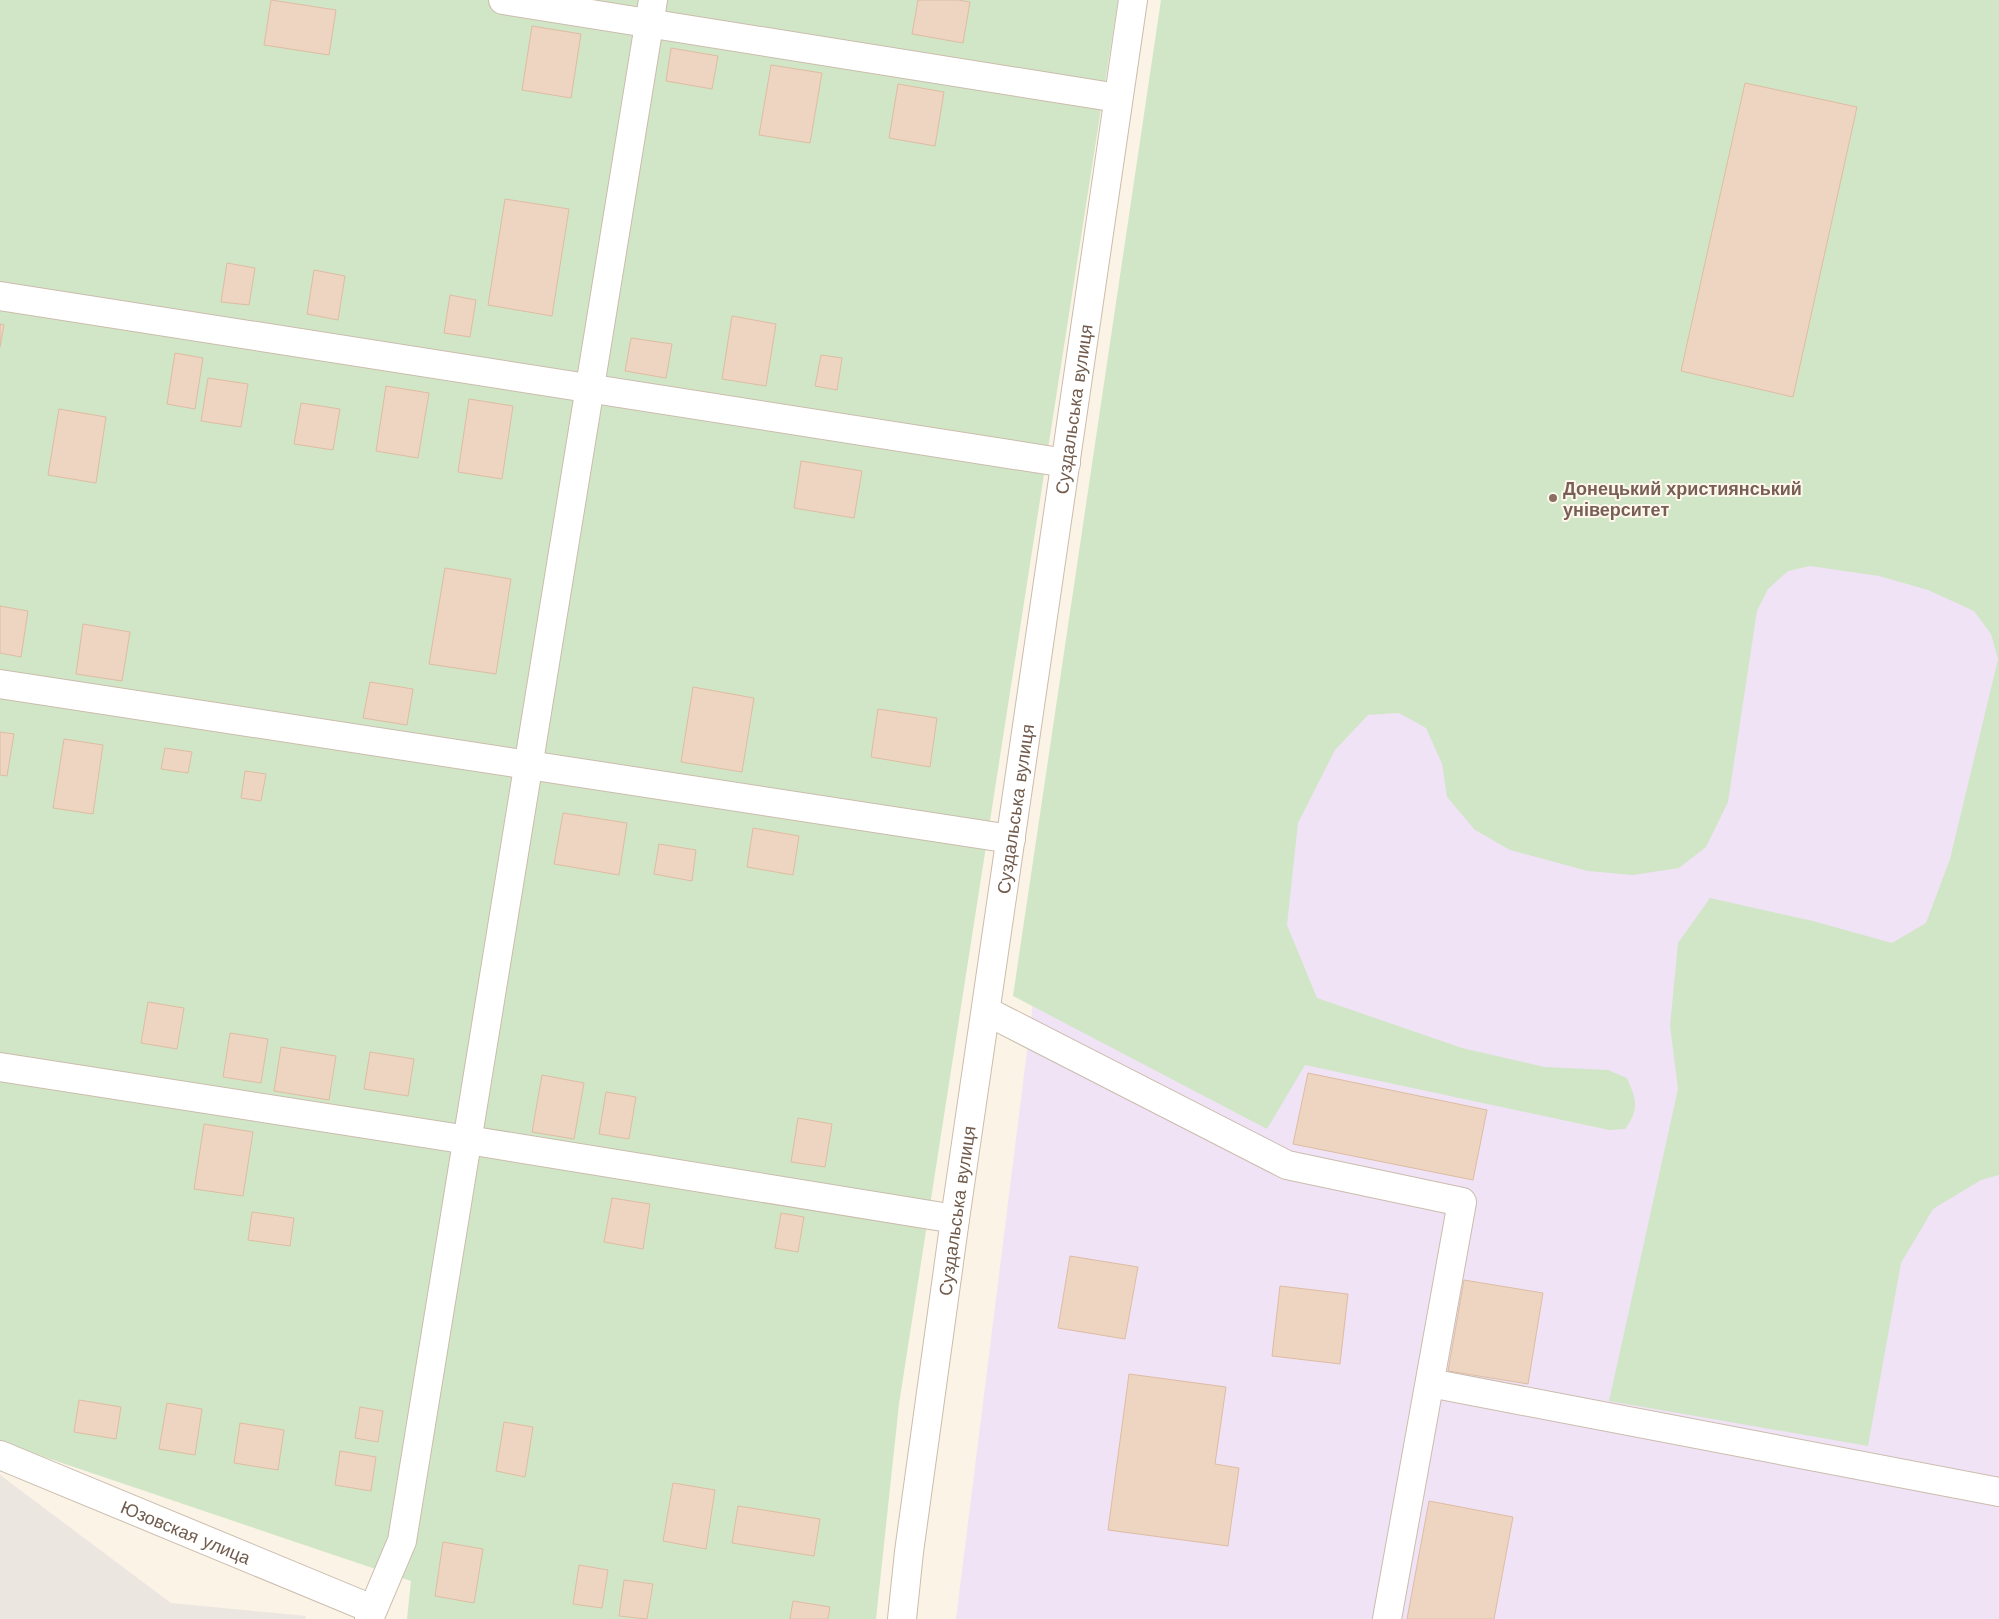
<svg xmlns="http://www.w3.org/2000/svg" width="1999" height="1619" font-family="'Work Sans',sans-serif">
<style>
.industrial{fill:#ebe6e0}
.education{fill:#f0e3f6}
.green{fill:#d1e6c6}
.building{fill:#edd5c1;stroke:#debca3}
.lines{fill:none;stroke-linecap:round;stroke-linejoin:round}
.minor-casing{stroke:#cbbcad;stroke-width:30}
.minor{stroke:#fff;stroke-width:28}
.education-dot{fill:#8d6e63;stroke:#fdf7ec;stroke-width:2}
.labels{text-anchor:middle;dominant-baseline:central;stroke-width:4;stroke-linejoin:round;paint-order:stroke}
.street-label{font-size:18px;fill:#715c4d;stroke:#fdf7ec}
.education-label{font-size:18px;font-weight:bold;fill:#785e54;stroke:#fdf7ec;text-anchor:start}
</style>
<rect width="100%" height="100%" fill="#faf3e6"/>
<polygon class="industrial" points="0,1475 171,1603 306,1616 305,1619 0,1619"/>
<polygon class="education" points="1999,0 1999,1619 956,1619 1034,995"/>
<g class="green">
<polygon points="0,0 1118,0 899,1404 876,1619 407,1619 411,1581 0,1442"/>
<path d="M1161 0H1999V1175L1981 1180 1933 1209 1901 1263 1868 1446 1609 1401 1678 1089 1670 1026 1678 943 1710 898 1813 921 1892 943 1926 923 1950 859 1998 659 1991 634 1974 611 1928 590 1879 576 1810 566 1788 571 1768 589 1757 611 1728 802 1706 847 1679 868 1633 875 1588 871 1510 850 1475 830 1447 797 1442 764 1426 728 1399 713 1368 715 1335 750 1298 823 1287 925 1317 998 1462 1048 1544 1067 1608 1070 1627 1078C1636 1099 1640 1109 1625 1129L1609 1130 1305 1065 1267 1129 1013 996Z"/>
</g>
<g class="building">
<polygon points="271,0 336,10 329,55 264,45"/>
<polygon points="918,0 958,0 970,2 963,43 912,34"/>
<polygon points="532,26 581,34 571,98 522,90"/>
<polygon points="671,48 718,56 712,89 666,81"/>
<polygon points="771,65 822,73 810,143 759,135"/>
<polygon points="1745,83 1857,107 1793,397 1681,371"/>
<polygon points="898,84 944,92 935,146 889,138"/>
<polygon points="505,199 569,209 552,316 488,305"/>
<polygon points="227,263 255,268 249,305 221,302"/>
<polygon points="314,270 345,276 338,320 307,314"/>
<polygon points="450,295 476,300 470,337 444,333"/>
<polygon points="732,316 776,324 766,386 722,379"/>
<polygon points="0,324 4,325 0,347"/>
<polygon points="631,338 672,344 666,378 625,371"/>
<polygon points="175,353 203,358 195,409 167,404"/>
<polygon points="821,355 842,358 837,390 815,386"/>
<polygon points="208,378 248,384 241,427 201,421"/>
<polygon points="386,386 429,393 418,458 376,451"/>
<polygon points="469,399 513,406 502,479 458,472"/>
<polygon points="301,403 340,409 333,450 294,444"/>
<polygon points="59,409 106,417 96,483 48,475"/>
<polygon points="801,461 862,471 854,518 794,508"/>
<polygon points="445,568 511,579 496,674 429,664"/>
<polygon points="0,606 28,611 21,657 0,653"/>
<polygon points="83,624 130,632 122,681 76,674"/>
<polygon points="370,682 413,689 407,725 363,718"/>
<polygon points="693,687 754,698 742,772 681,762"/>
<polygon points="878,709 937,718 930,767 871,757"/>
<polygon points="0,732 14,734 7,776 0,775"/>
<polygon points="64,739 103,745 93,814 53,808"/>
<polygon points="165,748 192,752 188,773 161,769"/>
<polygon points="245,771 266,774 261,801 241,798"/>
<polygon points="563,813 627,823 619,875 554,864"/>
<polygon points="753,828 799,836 793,875 747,867"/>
<polygon points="659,844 696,850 692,881 654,874"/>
<polygon points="148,1002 184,1008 177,1049 141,1043"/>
<polygon points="230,1033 268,1039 261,1083 223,1077"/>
<polygon points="281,1047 336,1056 329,1100 274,1091"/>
<polygon points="370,1052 414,1059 408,1096 364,1089"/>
<polygon points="1308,1073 1487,1110 1473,1180 1293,1144"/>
<polygon points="542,1075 584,1083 574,1139 532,1132"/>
<polygon points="606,1092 636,1097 629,1139 599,1134"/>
<polygon points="798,1118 832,1124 825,1167 791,1162"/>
<polygon points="204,1124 253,1132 243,1196 194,1189"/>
<polygon points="612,1198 650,1204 643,1249 604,1242"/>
<polygon points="252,1212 294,1218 290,1246 248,1240"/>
<polygon points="781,1213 804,1217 798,1252 775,1248"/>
<polygon points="1070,1256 1138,1267 1125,1339 1058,1328"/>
<polygon points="1464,1280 1543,1293 1528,1384 1448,1371"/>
<polygon points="1280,1286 1348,1294 1340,1364 1272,1356"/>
<polygon points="1129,1374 1226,1387 1215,1464 1239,1468 1228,1546 1108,1530"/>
<polygon points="79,1400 121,1407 116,1439 74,1432"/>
<polygon points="167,1403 202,1409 195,1455 159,1449"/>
<polygon points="360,1407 383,1411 378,1442 355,1438"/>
<polygon points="504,1422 533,1427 525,1477 496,1471"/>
<polygon points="240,1423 284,1430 278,1470 234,1463"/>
<polygon points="340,1451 376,1457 371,1491 335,1485"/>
<polygon points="673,1483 715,1490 706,1549 663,1541"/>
<polygon points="1429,1501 1513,1517 1494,1619 1407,1619"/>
<polygon points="738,1506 820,1519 814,1556 732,1543"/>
<polygon points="443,1542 483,1549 474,1603 435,1596"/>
<polygon points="579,1565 608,1570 602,1608 573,1604"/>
<polygon points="624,1580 653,1584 647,1619 619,1616"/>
<polygon points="793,1601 830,1607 828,1619 790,1619"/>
</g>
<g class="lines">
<defs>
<g id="minor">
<polyline points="503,0 1118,98"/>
<polyline points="0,296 1066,463"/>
<polyline points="0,684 1011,839"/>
<polyline points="986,1011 1287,1165 1462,1202 1387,1619"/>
<polyline points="0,1067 468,1140 955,1219"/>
<polyline points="1430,1383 1999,1492"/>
<path id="s1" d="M0 1455 372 1609"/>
<polyline points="369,1619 402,1541 653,0"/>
<path id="s2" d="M902 1619 909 1552 955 1219 1133 0"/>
</g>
</defs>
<use href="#minor" class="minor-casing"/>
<use href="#minor" class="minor"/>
</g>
<circle class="education-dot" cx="1553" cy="498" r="5"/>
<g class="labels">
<g class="street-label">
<text stroke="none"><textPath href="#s2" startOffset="1222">Суздальська вулиця</textPath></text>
<text stroke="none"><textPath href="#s2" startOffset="818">Суздальська вулиця</textPath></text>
<text stroke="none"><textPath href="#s2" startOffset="412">Суздальська вулиця</textPath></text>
<text stroke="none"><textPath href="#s1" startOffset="201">Юзовская улица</textPath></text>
</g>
<g class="education-label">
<text x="1563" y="488">Донецький християнський<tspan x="1563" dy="21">університет</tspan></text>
</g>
</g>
</svg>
